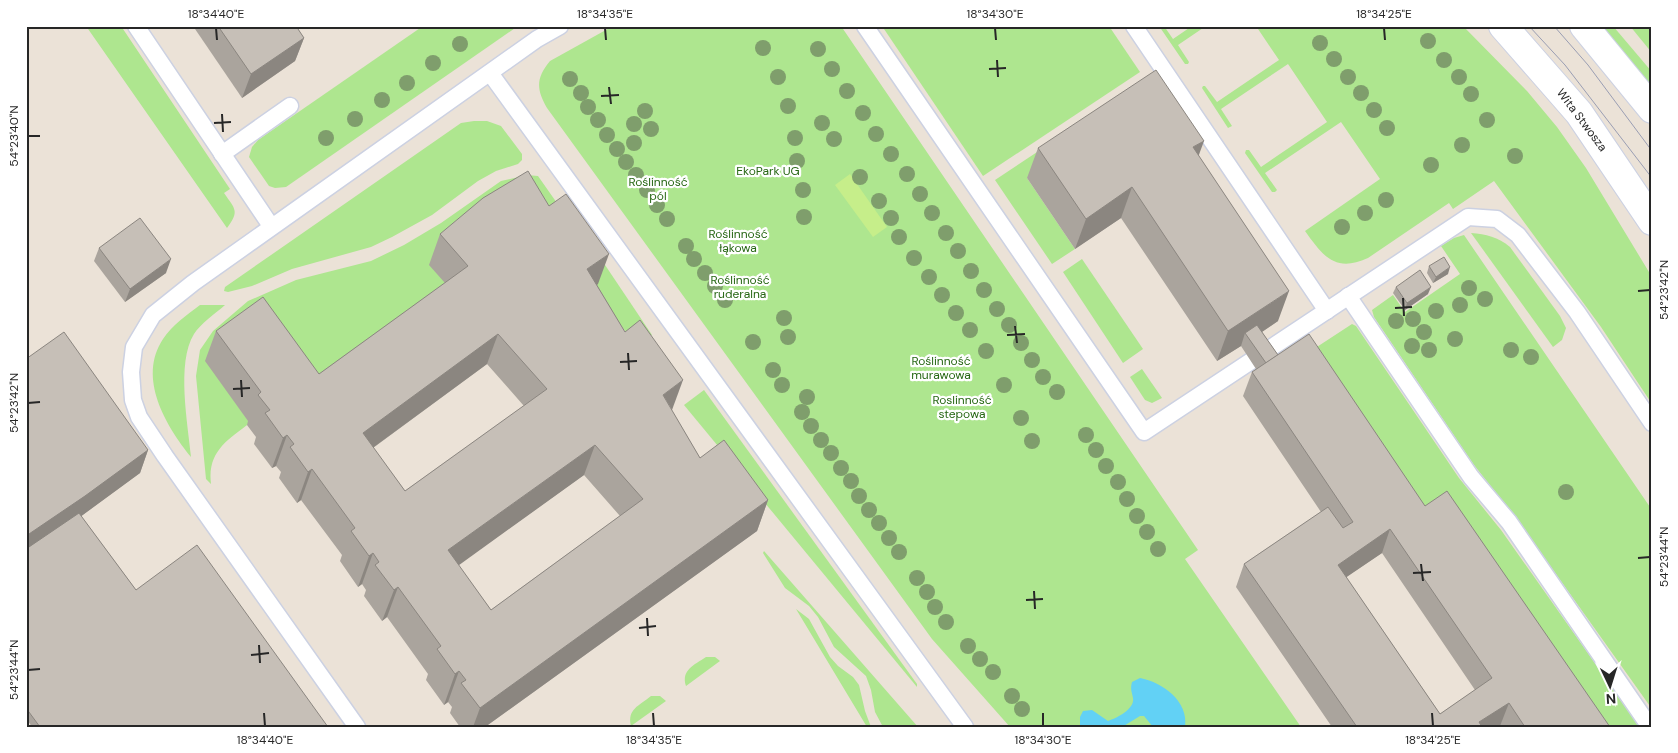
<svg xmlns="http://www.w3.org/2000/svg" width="1678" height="753" font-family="'DM Sans',sans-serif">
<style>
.green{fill:#aee68f}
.pitch{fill:#c6ee8a}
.water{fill:#62d1f5}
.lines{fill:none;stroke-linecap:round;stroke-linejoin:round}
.lane-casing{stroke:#ccd1e2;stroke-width:19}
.secondary-casing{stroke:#ccd1e2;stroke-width:30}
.lane{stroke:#fff;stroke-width:16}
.secondary{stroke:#fff;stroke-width:28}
.tram{stroke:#9a9eb3;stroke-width:1}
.tree{fill:#7f9e6c}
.wall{fill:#aaa49d;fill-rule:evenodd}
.shaded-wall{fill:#8b8680}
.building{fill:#c6bfb7;stroke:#8b8680;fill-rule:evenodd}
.ticks{fill:none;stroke:#272727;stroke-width:2}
.labels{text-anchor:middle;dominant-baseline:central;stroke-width:4.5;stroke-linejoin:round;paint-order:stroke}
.street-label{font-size:12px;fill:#272727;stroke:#fff}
.park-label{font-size:12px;fill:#276714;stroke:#fff}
.neatline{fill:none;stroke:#272727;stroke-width:2}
.ticks-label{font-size:12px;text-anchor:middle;fill:#272727}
</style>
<rect width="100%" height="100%" fill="#ebe2d7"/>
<g class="green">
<path d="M86 26H121L230 189 224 193C235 209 240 211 227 228Z"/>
<polygon points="423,26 518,26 286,187 275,188 269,186 249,157 252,147 258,140"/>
<path d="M613 26H841L1198 550 1185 559 1301 727H1010L932 639 547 108C536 89 536 78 550 61Z"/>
<polygon points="882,26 1109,26 1140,72 983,176"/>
<polygon points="1159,26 1164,26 1173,39 1192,26 1206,26 1178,45 1189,62 1188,64 1185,64"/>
<path d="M1256 26H1463L1527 91 1557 127 1586 168 1652 277V404L1601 327 1494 181 1453 209 1449 203 1368 258C1335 273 1323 256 1305 231L1380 179 1341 122 1265 173 1277 190 1275 192H1272L1245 153 1246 150H1249L1261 167 1327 122 1288 64 1221 109 1232 126 1228 128 1202 88 1203 86H1205L1217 102 1279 60Z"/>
<polygon points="1600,26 1613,26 1652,72 1652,87"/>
<polygon points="1630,26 1652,26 1652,53"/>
<polygon points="1146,80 1027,178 1075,249 1052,264 995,180"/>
<polygon points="474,121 487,121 501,126 522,154 522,160 518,164 496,171 478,181 432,215 392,237 371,247 292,269 252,286 228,292 224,291 225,287 461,123"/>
<path d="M527 175 538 176 578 233 457 296 308 405 206 361 250 423C227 440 207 452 211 484L206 479 196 376 200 350 213 331 248 301 296 280 371 261 404 245 441 223 501 181Z"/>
<path d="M1471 233C1486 234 1498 237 1510 247L1560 316 1566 328 1562 340 1553 347Z"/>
<polygon points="1464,235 1652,510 1652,709 1516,518 1474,465 1374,317 1372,310 1393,295 1405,312 1460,274 1441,246 1454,238"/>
<polygon points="599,256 652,335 638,345 589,291"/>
<polygon points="1082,259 1143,349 1123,363 1063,272"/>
<path d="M200 305H225C216 313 200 324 194 334 176 363 188 424 191 457 166 426 137 378 163 339 172 325 187 315 200 305Z"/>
<polygon points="1352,324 1356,326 1459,478 1501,530 1640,727 1585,727 1416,530 1300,358"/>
<polygon points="1142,369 1162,398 1152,403 1145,400 1130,377"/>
<polygon points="704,390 917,684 917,687 684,405"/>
<polygon points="764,551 918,727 883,727 875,712 871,690 866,676 834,647 818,617 809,606 785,588 763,553"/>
<polygon points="796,609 809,619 830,657 838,666 853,677 859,685 865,711 871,727 867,727"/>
<path d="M706 657H715L720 661 686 686C681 670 694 665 706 657Z"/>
<path d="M651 696H660L666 701 631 726C627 709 639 706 651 696Z"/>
</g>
<polygon class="pitch" points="850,174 887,227 873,237 835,185"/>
<path class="water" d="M1140 678C1162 682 1189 701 1185 727H1153L1144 716H1140L1122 727H1080V717L1083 711 1092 710 1108 721C1117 718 1135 709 1133 698 1132 692 1130 689 1132 682Z"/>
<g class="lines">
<defs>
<g id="lane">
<polyline points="136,26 271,226"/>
<polyline points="865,26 1144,432 1468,217 1497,219 1518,235 1577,312 1652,423"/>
<polyline points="1134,26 1327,311"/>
<polyline points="490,73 965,727"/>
<polyline points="222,154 290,106"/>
<polyline points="1348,296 1471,477 1509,522 1650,727"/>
<polyline points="357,727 165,456 139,417 133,400 131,372 134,347 153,315 193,283 537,39 560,26"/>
</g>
<g id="secondary">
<polyline points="1503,26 1579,113 1652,221"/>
<polyline points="1584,26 1652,109"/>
</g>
</defs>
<use href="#lane" class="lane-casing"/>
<use href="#secondary" class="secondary-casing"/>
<use href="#lane" class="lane"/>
<use href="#secondary" class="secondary"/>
<g class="tram">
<polyline points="1529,26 1565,65 1652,178"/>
<polyline points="1554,26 1588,65 1652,151"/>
</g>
</g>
<g class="tree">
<circle cx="1428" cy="41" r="8"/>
<circle cx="1320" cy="43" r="8"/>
<circle cx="460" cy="44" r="8"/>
<circle cx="763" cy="48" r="8"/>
<circle cx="818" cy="49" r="8"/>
<circle cx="1334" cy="59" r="8"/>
<circle cx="1444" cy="60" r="8"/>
<circle cx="433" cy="63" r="8"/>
<circle cx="832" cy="69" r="8"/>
<circle cx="778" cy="77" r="8"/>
<circle cx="1348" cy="77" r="8"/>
<circle cx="1459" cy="77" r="8"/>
<circle cx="570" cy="79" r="8"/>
<circle cx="407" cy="83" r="8"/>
<circle cx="847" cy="91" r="8"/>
<circle cx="581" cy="93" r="8"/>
<circle cx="1361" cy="93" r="8"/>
<circle cx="1471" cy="94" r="8"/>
<circle cx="382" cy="100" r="8"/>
<circle cx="788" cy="106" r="8"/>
<circle cx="588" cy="107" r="8"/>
<circle cx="1374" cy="110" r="8"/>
<circle cx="645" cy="111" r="8"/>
<circle cx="863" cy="113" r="8"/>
<circle cx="355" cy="119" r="8"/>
<circle cx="598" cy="120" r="8"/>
<circle cx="1487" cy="120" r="8"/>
<circle cx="822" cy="123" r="8"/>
<circle cx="634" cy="124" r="8"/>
<circle cx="1387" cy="128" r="8"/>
<circle cx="651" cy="129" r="8"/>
<circle cx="876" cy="134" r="8"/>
<circle cx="607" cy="135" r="8"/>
<circle cx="326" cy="138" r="8"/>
<circle cx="795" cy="138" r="8"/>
<circle cx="834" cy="139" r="8"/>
<circle cx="634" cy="143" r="8"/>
<circle cx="1462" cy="145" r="8"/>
<circle cx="617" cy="149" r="8"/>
<circle cx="891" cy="154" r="8"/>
<circle cx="1515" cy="156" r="8"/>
<circle cx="797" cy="161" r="8"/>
<circle cx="626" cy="162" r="8"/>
<circle cx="1431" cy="165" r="8"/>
<circle cx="907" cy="174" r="8"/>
<circle cx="636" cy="175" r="8"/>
<circle cx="860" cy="177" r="8"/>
<circle cx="647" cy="190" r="8"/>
<circle cx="803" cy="190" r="8"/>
<circle cx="920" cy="194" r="8"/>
<circle cx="1386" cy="200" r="8"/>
<circle cx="879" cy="201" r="8"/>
<circle cx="657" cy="205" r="8"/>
<circle cx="932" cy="213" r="8"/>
<circle cx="1365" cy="213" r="8"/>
<circle cx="804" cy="217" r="8"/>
<circle cx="891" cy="218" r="8"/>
<circle cx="667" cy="219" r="8"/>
<circle cx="1342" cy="227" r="8"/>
<circle cx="946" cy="233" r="8"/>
<circle cx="899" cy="237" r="8"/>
<circle cx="686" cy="246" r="8"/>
<circle cx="958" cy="251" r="8"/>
<circle cx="914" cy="258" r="8"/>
<circle cx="694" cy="259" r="8"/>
<circle cx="971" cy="271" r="8"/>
<circle cx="705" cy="273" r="8"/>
<circle cx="929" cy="277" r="8"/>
<circle cx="715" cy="286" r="8"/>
<circle cx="1469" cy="288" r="8"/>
<circle cx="984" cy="290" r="8"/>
<circle cx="942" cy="295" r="8"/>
<circle cx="1485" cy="299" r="8"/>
<circle cx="725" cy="300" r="8"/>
<circle cx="1460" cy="305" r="8"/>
<circle cx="997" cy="309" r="8"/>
<circle cx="1436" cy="311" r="8"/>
<circle cx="956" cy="313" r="8"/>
<circle cx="784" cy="318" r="8"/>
<circle cx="1413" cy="319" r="8"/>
<circle cx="1396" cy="321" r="8"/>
<circle cx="1009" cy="325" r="8"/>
<circle cx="970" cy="330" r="8"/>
<circle cx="1424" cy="332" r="8"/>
<circle cx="788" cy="337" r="8"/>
<circle cx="1455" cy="339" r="8"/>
<circle cx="753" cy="342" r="8"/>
<circle cx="1021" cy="343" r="8"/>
<circle cx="1412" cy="346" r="8"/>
<circle cx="1429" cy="350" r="8"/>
<circle cx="1511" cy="350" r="8"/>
<circle cx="986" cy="351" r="8"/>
<circle cx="1531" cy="357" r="8"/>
<circle cx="1032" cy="360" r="8"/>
<circle cx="773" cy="370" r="8"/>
<circle cx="1043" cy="377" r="8"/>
<circle cx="782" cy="385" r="8"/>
<circle cx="1004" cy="385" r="8"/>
<circle cx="1057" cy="392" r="8"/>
<circle cx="807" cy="397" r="8"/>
<circle cx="802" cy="412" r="8"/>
<circle cx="1021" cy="418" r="8"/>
<circle cx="811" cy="426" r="8"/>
<circle cx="1086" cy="435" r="8"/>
<circle cx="821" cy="440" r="8"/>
<circle cx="1032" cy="441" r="8"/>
<circle cx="1096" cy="450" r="8"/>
<circle cx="831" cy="453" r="8"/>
<circle cx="1106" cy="466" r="8"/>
<circle cx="841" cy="468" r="8"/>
<circle cx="851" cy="481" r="8"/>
<circle cx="1118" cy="482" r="8"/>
<circle cx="1566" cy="492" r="8"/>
<circle cx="859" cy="496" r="8"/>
<circle cx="1127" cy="499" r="8"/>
<circle cx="869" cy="510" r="8"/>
<circle cx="1137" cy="516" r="8"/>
<circle cx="879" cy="523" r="8"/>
<circle cx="1147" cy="532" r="8"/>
<circle cx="889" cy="538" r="8"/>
<circle cx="1158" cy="549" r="8"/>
<circle cx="899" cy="552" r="8"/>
<circle cx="917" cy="578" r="8"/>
<circle cx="927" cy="592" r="8"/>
<circle cx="935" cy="607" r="8"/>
<circle cx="946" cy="622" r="8"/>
<circle cx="968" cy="646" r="8"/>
<circle cx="980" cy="659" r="8"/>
<circle cx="993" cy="672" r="8"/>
<circle cx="1012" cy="696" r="8"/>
<circle cx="1022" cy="709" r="8"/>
</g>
<g class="wall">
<polygon points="193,26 296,26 304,38 295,61 242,98"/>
<path d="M1038 148 1198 155 1278 321 1262 332 1278 355 1425 506 1610 727H1332L1236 587 1244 564 1321 512 1243 396 1252 372 1256 369 1241 346 1217 361 1121 218 1075 249 1027 178ZM1382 553 1475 690 1440 714 1346 577Z"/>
<path d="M440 234 598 284 597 285 700 458 768 500 757 531 485 727H460L450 713 452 707 448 702 444 705 426 680 428 674 387 617 382 621 364 596 366 590 362 584 358 587 340 561 342 555 301 500 297 503 279 478 281 472 276 466 272 468 254 444 256 437 247 425 248 421 205 361 216 331 319 374 445 283 429 265ZM487 364 524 406 405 491 373 448ZM584 475 620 516 491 610 458 565Z"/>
<polygon points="99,248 166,273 125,302 94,261"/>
<polygon points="1429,266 1448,274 1433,283 1427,273"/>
<polygon points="1396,287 1428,294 1405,310 1393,293"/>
<polygon points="26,359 148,450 140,473 81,516 136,590 328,727 32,727 26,718"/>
</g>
<g class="shaded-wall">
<polygon points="304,38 295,61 242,98 251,74"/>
<polygon points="1204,141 1193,171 1193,147"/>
<polygon points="1132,187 1121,218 1075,249 1086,219"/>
<polygon points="609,254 598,284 576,300 587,269"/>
<polygon points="171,259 166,273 125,302 130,289"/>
<polygon points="1450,267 1448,274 1433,283 1436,277"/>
<polygon points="1431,287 1428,294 1405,310 1407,303"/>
<polygon points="1289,291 1278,321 1250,340 1245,333 1241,346 1217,361 1228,331"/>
<polygon points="498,334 487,364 352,463 363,433"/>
<polygon points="683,380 672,410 663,395"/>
<polygon points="287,435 276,466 272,468 283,438"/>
<polygon points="595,445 584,475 437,581 448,550"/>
<polygon points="148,450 140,473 76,520 26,554 26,536"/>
<polygon points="312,469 301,500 297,503 308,472"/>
<polygon points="768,500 757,531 485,727 473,727 480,708"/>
<polygon points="1390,529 1382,553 1329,589 1338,565"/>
<polygon points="373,553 362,584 358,587 369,556"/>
<polygon points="398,587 387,617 382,621 394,590"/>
<polygon points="459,671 448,702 444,705 455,674"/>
<polygon points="1509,703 1500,726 1477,727 1479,722"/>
</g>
<g class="building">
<polygon points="218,26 296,26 304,38 251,74"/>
<polygon points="1156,70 1204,141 1193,147 1289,291 1228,331 1132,187 1086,219 1038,148"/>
<path d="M528 171 549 206 566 194 609 254 587 269 625 332 640 320 683 380 663 395 700 458 724 440 768 500 480 708 461 683 466 680 459 671 455 674 437 649 441 646 398 587 394 590 375 565 379 562 373 553 369 556 351 531 355 528 312 469 308 472 290 447 294 444 287 435 283 438 265 413 270 410 258 395 261 392 216 331 263 297 319 374 468 266 440 234 483 198ZM498 334 547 389 405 491 363 433ZM595 445 643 499 491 610 448 550Z"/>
<polygon points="140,218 171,259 130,289 99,248"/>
<polygon points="1444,257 1450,267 1436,277 1429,266"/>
<polygon points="1420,270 1431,287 1407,303 1396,287"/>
<polygon points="1257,325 1278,355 1266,363 1245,333"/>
<polygon points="64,332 148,450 85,496 26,536 26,359"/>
<path d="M1309 334 1425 506 1447 491 1610 727H1525L1509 703 1479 722 1482 727H1357L1244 564 1328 507 1343 528 1353 522 1252 372ZM1390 529 1492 678 1440 714 1338 565Z"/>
<polygon points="79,513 136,590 197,545 328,727 40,727 26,708 26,549"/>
</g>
<path class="ticks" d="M216 28 217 40M605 28 606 40M995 28 996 40M1384 28 1385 40M997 60 998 77M989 69 1006 68M609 87 611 104M601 96 619 95M222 114 223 132M214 123 231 122M28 136H40M1638 291 1650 290M1403 298 1404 316M1395 308 1412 307M1015 326 1017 343M1007 335 1025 334M628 353 629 370M620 362 637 361M241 380 242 397M233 389 250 388M28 403 40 402M1638 558 1650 557M1421 564 1423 581M1413 573 1431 572M1034 591 1035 609M1026 600 1043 599M647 618 648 636M639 628 656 626M259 645 260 663M251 655 269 653M28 670 40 669M264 713 265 726M653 713 654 726M1043 713V726M1432 713 1433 726"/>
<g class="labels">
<g class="street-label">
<text transform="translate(1582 120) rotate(53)">Wita Stwosza</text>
</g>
<g class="park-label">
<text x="768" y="171">EkoPark UG</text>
<text x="658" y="182">Roślinność<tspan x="658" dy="14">pól</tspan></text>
<text x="738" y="234">Roślinność<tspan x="738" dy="14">łąkowa</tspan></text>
<text x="740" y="280">Roślinność<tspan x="740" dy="14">ruderalna</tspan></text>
<text x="941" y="361">Roślinność<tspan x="941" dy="14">murawowa</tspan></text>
<text x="962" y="400">Roslinność<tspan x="962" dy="14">stepowa</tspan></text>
</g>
</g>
<rect width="1678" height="753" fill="none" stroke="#ffffff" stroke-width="55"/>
<g transform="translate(1610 686) rotate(176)" stroke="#ffffff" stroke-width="4" paint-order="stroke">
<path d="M0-4L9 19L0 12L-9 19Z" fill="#272727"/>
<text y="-8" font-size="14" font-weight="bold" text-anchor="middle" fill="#272727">N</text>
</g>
<rect x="28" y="28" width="1622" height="698" class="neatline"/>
<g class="ticks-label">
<text x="216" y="18">18°34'40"E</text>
<text x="605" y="18">18°34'35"E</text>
<text x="995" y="18">18°34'30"E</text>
<text x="1384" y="18">18°34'25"E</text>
<text transform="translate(14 136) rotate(-90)" y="4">54°23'40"N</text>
<text transform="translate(1664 290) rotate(-90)" y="4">54°23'42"N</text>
<text transform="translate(14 403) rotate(-90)" y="4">54°23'42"N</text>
<text transform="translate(1664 557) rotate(-90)" y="4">54°23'44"N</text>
<text transform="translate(14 670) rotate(-90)" y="4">54°23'44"N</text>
<text x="265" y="744">18°34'40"E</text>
<text x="654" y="744">18°34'35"E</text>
<text x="1043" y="744">18°34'30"E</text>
<text x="1433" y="744">18°34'25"E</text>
</g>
</svg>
